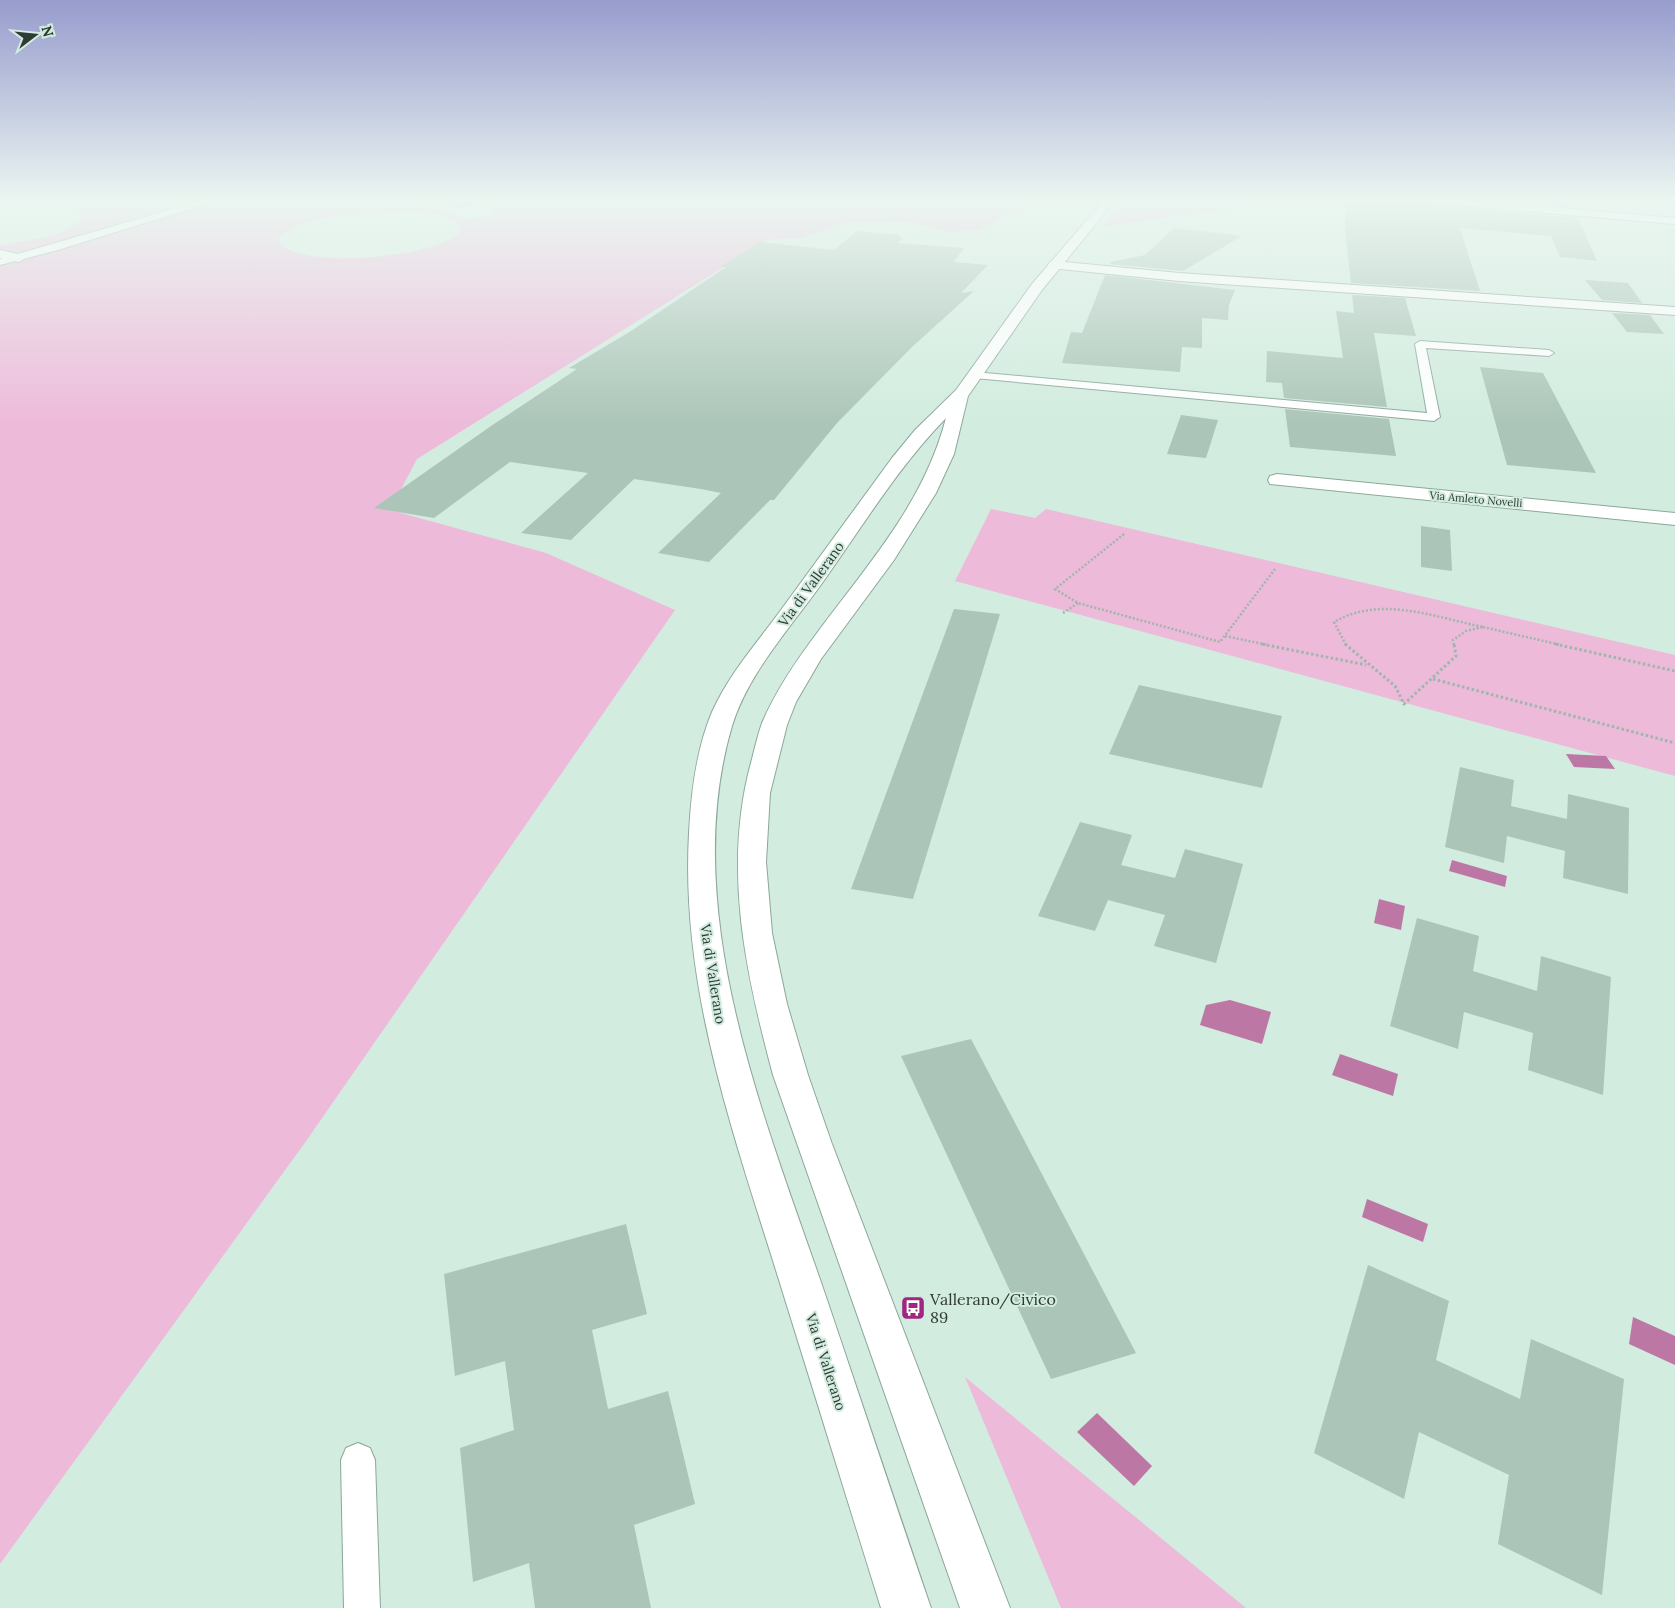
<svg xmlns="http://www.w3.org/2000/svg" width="1675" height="1608" font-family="Lora,serif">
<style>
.green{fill:#edbada;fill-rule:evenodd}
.water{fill:#bd77a4}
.building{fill:#abc5b8}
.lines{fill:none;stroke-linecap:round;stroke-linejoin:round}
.service-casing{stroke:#8da69a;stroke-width:2}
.minor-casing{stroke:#8da69a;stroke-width:2}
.tertiary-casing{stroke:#8da69a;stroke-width:2}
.path-far1{stroke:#a0b5ab;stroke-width:2.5;stroke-dasharray:2 2;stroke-linecap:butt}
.path{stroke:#a0b5ab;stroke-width:3;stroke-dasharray:2.5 2.5;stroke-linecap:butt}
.service{fill:#fff;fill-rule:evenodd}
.minor{fill:#fff;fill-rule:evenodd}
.tertiary{fill:#fff;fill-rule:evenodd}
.labels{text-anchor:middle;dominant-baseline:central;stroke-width:4;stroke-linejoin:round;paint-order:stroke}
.far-street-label{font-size:11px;fill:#303a35;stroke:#d2ecdf}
.street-label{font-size:14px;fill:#303a35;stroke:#d2ecdf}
.near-poi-label{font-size:16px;fill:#303a35;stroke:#d2ecdf;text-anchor:start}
</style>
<rect width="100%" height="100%" fill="#d2ecdf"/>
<g class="green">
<path d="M0 199H236C260 206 292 206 316 199H399L469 219 492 216 499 202 493 199H834L885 203 933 199H1039L979 230 948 232 906 221 843 223 801 238 767 240 417 459 390 510 546 553 675 610 304 1144 0 1564V265L20 262 45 252 0 251V245C19 242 74 236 83 217 74 201 18 206 0 207ZM379 213C403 212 438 209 459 225L460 232C438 258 301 270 279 243L280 236C306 216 347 215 379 213Z"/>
<polygon points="1124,199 1298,199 1102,227"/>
<polygon points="991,509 1035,518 1046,509 1675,655 1675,776 955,581"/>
<polygon points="965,1377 1246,1608 1061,1608"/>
</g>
<g class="water">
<polygon points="461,199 476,204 456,208 428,200"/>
<polygon points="1566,754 1606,756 1615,769 1574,767"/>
<polygon points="1452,860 1507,876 1505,887 1449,871"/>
<polygon points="1379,899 1405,906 1401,930 1374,923"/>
<polygon points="1230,1000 1271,1012 1262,1044 1200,1025 1206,1005"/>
<polygon points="1340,1054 1398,1074 1393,1096 1332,1075"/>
<polygon points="1367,1199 1428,1224 1423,1242 1362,1217"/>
<polygon points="1633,1317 1675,1336 1675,1365 1629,1344"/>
<polygon points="1097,1413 1152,1466 1134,1486 1077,1432"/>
</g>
<g class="building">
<polygon points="1346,199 1407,199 1414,204 1578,218 1597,261 1560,257 1551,236 1460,228 1480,291 1351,283 1345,230"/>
<polygon points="1483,199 1570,199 1574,207"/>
<polygon points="1174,228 1242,236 1183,271 1110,264 1111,262 1145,255"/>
<polygon points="857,231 901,235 898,237 903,238 897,243 964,248 954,262 988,265 961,293 974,291 912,347 837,423 774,500 770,500 709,562 658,553 721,493 701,489 634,479 571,540 521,533 588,473 510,462 434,518 374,508 491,426 577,369 569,368 631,331 726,267 720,267 759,242 834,250"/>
<polygon points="1105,275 1235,290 1229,305 1228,320 1202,318 1202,348 1182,347 1180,372 1062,363 1071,332 1082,333"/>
<polygon points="1585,280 1628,283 1642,303 1602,300"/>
<polygon points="1352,295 1405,298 1416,336 1374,333 1387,407 1284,398 1282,383 1266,382 1267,351 1343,358 1336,311 1354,313"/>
<polygon points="1612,313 1650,315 1664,334 1627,332"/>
<polygon points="1480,367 1543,373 1596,473 1507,465"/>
<polygon points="1285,409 1389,419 1396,456 1290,447"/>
<polygon points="1181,415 1218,420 1206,458 1167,454"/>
<polygon points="1421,526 1450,530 1452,571 1421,567"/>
<polygon points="954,609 1000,614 913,899 851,889"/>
<polygon points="1139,685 1282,716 1262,788 1109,754"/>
<polygon points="1460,767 1514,780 1511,806 1567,819 1568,794 1629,808 1628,894 1563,878 1565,851 1507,836 1504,863 1445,847"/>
<polygon points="1080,822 1132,835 1121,865 1175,878 1185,849 1243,864 1216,963 1154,946 1165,915 1108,900 1095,931 1038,916"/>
<polygon points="1417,918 1479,936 1473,971 1537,991 1541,956 1611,977 1603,1095 1528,1070 1533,1033 1464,1012 1458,1049 1390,1026"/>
<polygon points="971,1039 1136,1353 1051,1379 901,1056"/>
<polygon points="626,1224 647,1314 592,1330 608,1409 668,1391 695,1504 634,1525 651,1608 535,1608 529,1563 473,1582 460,1448 514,1430 505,1361 455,1376 444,1274"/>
<polygon points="1368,1265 1449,1301 1436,1360 1520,1399 1531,1339 1624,1379 1602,1595 1498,1544 1509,1475 1419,1432 1404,1499 1314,1453"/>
</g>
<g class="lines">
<defs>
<g id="service">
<polygon points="207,199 222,199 58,250 0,265 0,259"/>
<polygon points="1420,341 1549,350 1554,353 1549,356 1426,348 1440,417 1434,421 974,378 968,375 974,372 1427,413 1415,344"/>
<polygon points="358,1443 370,1448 375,1460 380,1608 344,1608 341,1460 346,1448"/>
</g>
<g id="minor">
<polygon points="1409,199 1457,199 1675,218 1675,224 1414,202"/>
<polygon points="0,250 23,255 25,258 19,262 0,258"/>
<polygon points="1054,261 1179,273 1675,307 1675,315 1179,281 1050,268 1048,265 1050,262"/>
<polygon points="1277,474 1675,513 1675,525 1270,484 1268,480 1270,476"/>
</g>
<path id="tertiary" d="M1105 199H1116L1042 290 968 396 954 454 936 493 894 560 821 659 796 702 787 725 770 793 766 862 772 933 787 1004 808 1075 832 1144 1010 1608H960L773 1075C745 971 722 865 752 759 755 747 758 734 762 723 776 690 796 661 817 633 868 564 924 503 946 418 899 466 864 524 825 579 793 625 749 671 732 726 678 909 764 1117 823 1288 859 1394 894 1501 931 1608H881C848 1503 816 1398 783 1293 737 1143 680 993 689 833 691 793 696 750 712 712 728 676 755 645 778 614 816 562 854 510 892 458L915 430 956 390 1032 284Z"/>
</defs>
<use href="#service" class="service-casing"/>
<use href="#minor" class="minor-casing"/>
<use href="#tertiary" class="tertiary-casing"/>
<g class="path-far1">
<polyline points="1124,534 1055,589 1078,603 1220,642 1275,569"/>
<polyline points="1063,613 1078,603"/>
<polyline points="1483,627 1561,645"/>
<polyline points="1225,636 1268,645"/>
<path d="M1346 645 1334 622C1381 595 1434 617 1483 627"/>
<polyline points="1454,645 1453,640 1466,631 1483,627"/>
</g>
<g class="path">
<polyline points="1262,644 1366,665"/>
<polyline points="1345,644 1395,686 1404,704 1456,656 1454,644"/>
<polyline points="1555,644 1675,671"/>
<polyline points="1433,679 1675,743"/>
</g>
<use href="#service" class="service"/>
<use href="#minor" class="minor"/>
<use href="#tertiary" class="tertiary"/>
</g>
<linearGradient id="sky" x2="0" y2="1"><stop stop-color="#979ccd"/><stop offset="0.47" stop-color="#ebf6f1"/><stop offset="1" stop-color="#ebf6f1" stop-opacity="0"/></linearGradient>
<rect width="1675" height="425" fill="url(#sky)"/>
<defs>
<symbol id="bus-square" viewBox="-11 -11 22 22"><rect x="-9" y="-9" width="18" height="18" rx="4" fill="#9f277f" stroke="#d2ecdf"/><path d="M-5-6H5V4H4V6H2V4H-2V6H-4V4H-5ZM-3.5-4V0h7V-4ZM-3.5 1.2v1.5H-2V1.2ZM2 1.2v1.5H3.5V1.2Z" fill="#fff"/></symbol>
</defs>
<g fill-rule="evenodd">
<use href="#bus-square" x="899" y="1294" width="28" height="28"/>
</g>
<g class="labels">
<g class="far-street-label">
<text transform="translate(1476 499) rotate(5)">Via Amleto Novelli</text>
</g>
<g class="street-label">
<text transform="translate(811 584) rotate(-54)">Via di Vallerano</text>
<text transform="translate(713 974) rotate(81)">Via di Vallerano</text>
<text transform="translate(826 1362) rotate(72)">Via di Vallerano</text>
</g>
<g class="near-poi-label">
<text x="930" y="1299">Vallerano/Civico<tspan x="930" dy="18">89</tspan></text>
</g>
</g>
<g transform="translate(35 35) rotate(74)" stroke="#d2ecdf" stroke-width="4" paint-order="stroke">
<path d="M0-4L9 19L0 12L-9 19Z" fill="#303a35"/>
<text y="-8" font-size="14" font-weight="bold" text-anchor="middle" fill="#303a35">N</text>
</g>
</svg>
